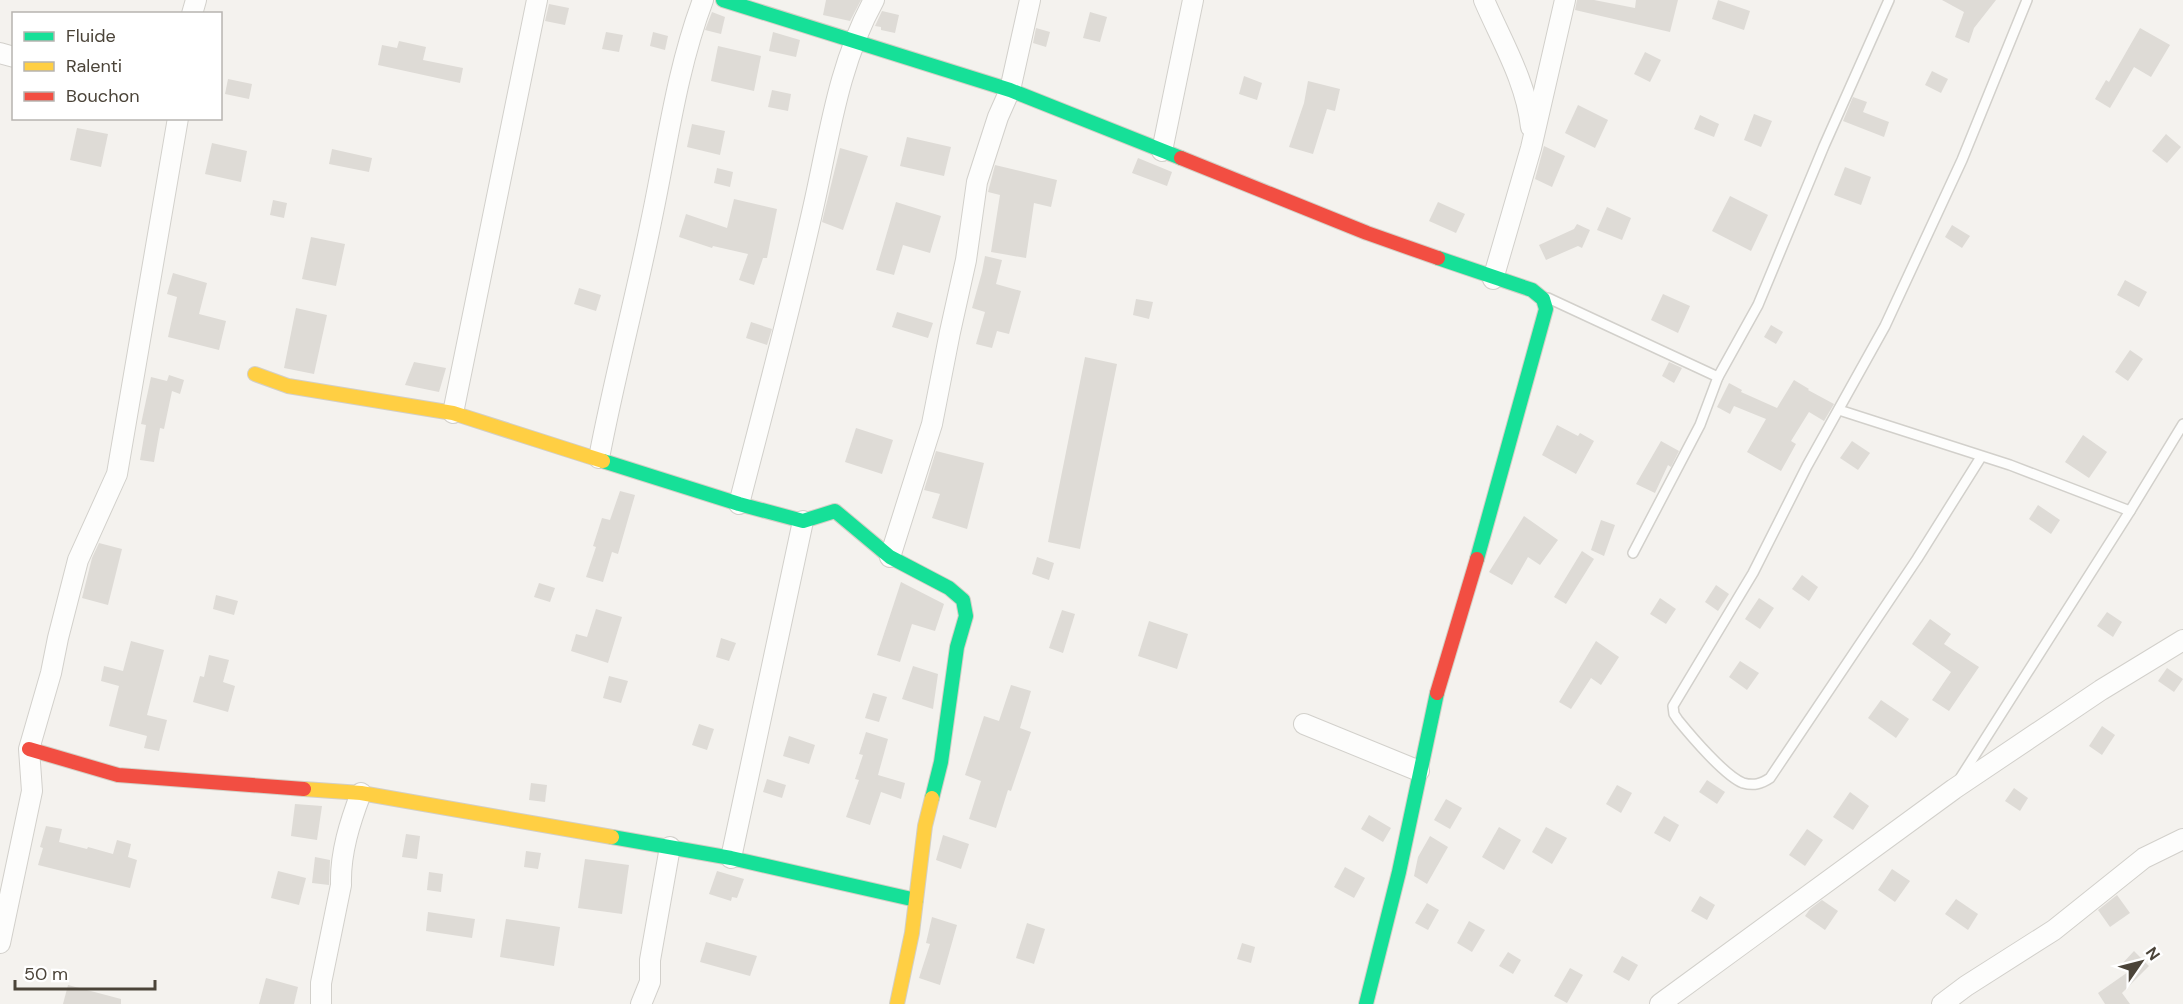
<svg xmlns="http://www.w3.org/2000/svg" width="2183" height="1004" font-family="'DM Sans',sans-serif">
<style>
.building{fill:#dedbd6}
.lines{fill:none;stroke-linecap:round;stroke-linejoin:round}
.lane-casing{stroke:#d2d0cb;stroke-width:12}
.street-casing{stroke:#d2d0cb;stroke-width:22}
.fast-casing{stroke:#d3cfc5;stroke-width:16}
.slow-casing{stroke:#d3cfc5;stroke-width:16}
.jam-casing{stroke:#d3cfc5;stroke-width:16}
.lane{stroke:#fdfdfc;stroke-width:9}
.street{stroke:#fdfdfc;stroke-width:20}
.fast{stroke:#16e098;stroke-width:14}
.slow{stroke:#ffcf43;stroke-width:14}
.jam{stroke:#f24e42;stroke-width:14}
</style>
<rect width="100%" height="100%" fill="#f4f2ee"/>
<g class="building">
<polygon points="826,0 861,0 850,21 823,15"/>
<polygon points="1577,0 1594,0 1635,8 1636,0 1678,0 1670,32 1575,10"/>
<polygon points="1718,0 1750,11 1744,30 1712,19"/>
<polygon points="1942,0 1996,0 1974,28 1969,43 1955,37 1964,12"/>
<polygon points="549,4 569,8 565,25 545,21"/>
<polygon points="882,11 899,15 895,33 881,30 881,27 875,26"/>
<polygon points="712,12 725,17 721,34 705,30"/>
<polygon points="1090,12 1107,17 1100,42 1083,38"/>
<polygon points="1036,28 1050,32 1046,47 1033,43"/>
<polygon points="2140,28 2170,45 2151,77 2134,67 2110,108 2095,99 2106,80 2109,82"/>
<polygon points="606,32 623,35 619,52 602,49"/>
<polygon points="653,32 668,36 665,50 650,46"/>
<polygon points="773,32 800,40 796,57 769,51"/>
<polygon points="399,41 426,47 423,60 463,68 460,83 378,65 382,45 397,48"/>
<polygon points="718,46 761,56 754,91 711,81"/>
<polygon points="1645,52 1661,60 1650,82 1634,74"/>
<polygon points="1932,71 1948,79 1941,93 1925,85"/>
<polygon points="1244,76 1262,83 1257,100 1239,94"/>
<polygon points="228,79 252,84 249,99 225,94"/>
<polygon points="1308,81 1340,89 1335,111 1327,109 1313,154 1289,147 1304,103"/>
<polygon points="772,90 791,94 788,111 768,107"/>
<polygon points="1853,97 1867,102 1863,112 1889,122 1884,137 1843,121"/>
<polygon points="1578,105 1608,120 1595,148 1565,133"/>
<polygon points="1754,114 1772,121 1761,147 1744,140"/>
<polygon points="1700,115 1719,124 1714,137 1694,129"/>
<polygon points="692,124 725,131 720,155 687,147"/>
<polygon points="77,128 108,134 101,167 70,160"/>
<polygon points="2166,134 2181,147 2167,163 2152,151"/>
<polygon points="907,137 951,147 944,176 900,166"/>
<polygon points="212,143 247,151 241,182 205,174"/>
<polygon points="1544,146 1565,156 1552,187 1535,179"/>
<polygon points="840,148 868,156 843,230 822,222"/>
<polygon points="332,149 372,158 369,172 329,164"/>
<polygon points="1138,158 1172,172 1167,186 1132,173"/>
<polygon points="995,165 1057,180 1051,207 1034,203 1026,258 991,252 1000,195 988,192"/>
<polygon points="1845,167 1871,177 1861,205 1834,195"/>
<polygon points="717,168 733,172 730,187 714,183"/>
<polygon points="1730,196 1768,215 1751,251 1712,231"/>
<polygon points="734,199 777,209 767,258 763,258 754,285 739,280 748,254 713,246 712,248 679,237 686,214 727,228"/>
<polygon points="273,200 287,203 284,218 270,215"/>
<polygon points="896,202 941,216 930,253 903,245 894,275 876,270"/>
<polygon points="1438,202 1465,214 1456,233 1429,221"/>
<polygon points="1607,207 1631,218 1622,240 1597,230"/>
<polygon points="1577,224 1590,230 1582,248 1578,246 1546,260 1539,245 1574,229"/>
<polygon points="1952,225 1970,236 1962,248 1945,237"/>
<polygon points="311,237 345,244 336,286 302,279"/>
<polygon points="985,256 1002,260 996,284 1021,291 1009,334 997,331 992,348 976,344 985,312 972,308 982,272"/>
<polygon points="173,273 207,283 199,314 226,321 219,350 168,337 177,297 167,294"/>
<polygon points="2125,280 2147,292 2139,307 2117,295"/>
<polygon points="579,288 601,295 596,311 574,304"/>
<polygon points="1663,294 1690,306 1678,333 1651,320"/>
<polygon points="1136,299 1153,302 1149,319 1133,315"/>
<polygon points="296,308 327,315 314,374 284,368"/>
<polygon points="897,312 933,323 928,338 892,327"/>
<polygon points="751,322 772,329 767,345 746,338"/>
<polygon points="1771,325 1783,332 1776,344 1764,337"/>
<polygon points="2130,350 2143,359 2128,381 2115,372"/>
<polygon points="1085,357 1117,364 1080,549 1048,542"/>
<polygon points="414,362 446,368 439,392 405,385"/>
<polygon points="1669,362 1682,368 1674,383 1662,376"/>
<polygon points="169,375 184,380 180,394 172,391 164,429 160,428 154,462 140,460 146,425 141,424 151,377 167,381"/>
<polygon points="1794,380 1809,389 1808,390 1834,404 1824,421 1809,412 1791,441 1796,444 1781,471 1747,452 1766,419 1734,406 1730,414 1717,407 1729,383 1742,390 1741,392 1777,408"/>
<polygon points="1557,425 1578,436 1580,433 1594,441 1576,474 1542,455"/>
<polygon points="856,428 893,440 882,474 845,462"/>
<polygon points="2083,435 2107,452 2089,478 2065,462"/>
<polygon points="1661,441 1679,451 1671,467 1668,465 1655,493 1636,484"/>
<polygon points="1852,441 1870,453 1858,470 1840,458"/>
<polygon points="936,451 984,463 967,529 932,518 940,494 924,490"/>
<polygon points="620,491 635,495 618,554 612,552 603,582 586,577 596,547 593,546 602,518 610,520"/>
<polygon points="2038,505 2060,520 2051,534 2029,519"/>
<polygon points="1524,516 1558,540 1540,565 1528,557 1512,585 1489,572"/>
<polygon points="1601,520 1615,525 1604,556 1591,550"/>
<polygon points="99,543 122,549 108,605 82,598 92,558"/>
<polygon points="1582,551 1594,559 1566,604 1554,597"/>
<polygon points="1037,557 1054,563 1049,580 1032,574"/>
<polygon points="1802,575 1818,587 1809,601 1792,589"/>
<polygon points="901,582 944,604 935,631 912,624 900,662 877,655"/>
<polygon points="539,583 555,588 550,602 534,597"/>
<polygon points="1716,585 1729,594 1718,611 1705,602"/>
<polygon points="216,595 238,601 234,615 213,609"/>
<polygon points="1660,598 1676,609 1666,624 1650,614"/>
<polygon points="1759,598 1774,608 1760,629 1745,619"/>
<polygon points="596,609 622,617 608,663 571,651 576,634 587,637"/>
<polygon points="1062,610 1075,614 1063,653 1049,648"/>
<polygon points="2107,612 2122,622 2113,637 2097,626"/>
<polygon points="1930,619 1951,634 1944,644 1979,667 1949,711 1932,700 1951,672 1912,644"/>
<polygon points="1149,621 1188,634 1177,669 1138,656"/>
<polygon points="721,638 736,643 729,661 716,657"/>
<polygon points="131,641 164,650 147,715 167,720 159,751 144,748 147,736 109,726 119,686 101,681 104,666 123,671"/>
<polygon points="1596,641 1619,657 1601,685 1591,678 1571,709 1559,702"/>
<polygon points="209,655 229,660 223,682 235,686 228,712 193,702 200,676 204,677"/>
<polygon points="1740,661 1759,673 1747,690 1729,677"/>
<polygon points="913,666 938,674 933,709 902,699"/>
<polygon points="2167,668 2183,679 2174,692 2158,681"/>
<polygon points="609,676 628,681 621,703 603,698"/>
<polygon points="1011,685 1031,691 1020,728 1031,732 1011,791 1008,790 996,828 969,819 981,781 965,775 984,716 999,721"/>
<polygon points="873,693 887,697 879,722 865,718"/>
<polygon points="1881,700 1909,719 1896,738 1868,718"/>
<polygon points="699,724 714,729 707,750 692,745"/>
<polygon points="2102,726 2115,735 2102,755 2089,746"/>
<polygon points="866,732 888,739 878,775 905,783 901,799 881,792 870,825 846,817 859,780 855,779 863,755 859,754"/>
<polygon points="789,736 815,745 809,764 783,756"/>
<polygon points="767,779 786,785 782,798 763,792"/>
<polygon points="1707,780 1725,792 1717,804 1699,792"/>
<polygon points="531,783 547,785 545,802 529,800"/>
<polygon points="1617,785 1632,793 1621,813 1606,804"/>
<polygon points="2014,788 2028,798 2020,811 2005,801"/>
<polygon points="1850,792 1869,806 1853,830 1833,817"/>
<polygon points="1446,799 1462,808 1450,829 1434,820"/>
<polygon points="295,804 322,806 317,840 291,836"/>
<polygon points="1369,815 1391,828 1383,842 1361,829"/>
<polygon points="1664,816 1679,825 1670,842 1654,833"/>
<polygon points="46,826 62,829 59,842 87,849 88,847 113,854 117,840 131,844 128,857 137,860 130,888 38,865 43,848 40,847"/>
<polygon points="1499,827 1521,840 1504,870 1482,857"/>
<polygon points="1546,827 1567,838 1552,864 1532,852"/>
<polygon points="1807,829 1823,840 1805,866 1789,855"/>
<polygon points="406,834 420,836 417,859 402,857"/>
<polygon points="943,835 969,844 961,869 936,860"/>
<polygon points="1430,836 1448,847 1427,884 1414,876 1418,857"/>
<polygon points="526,851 541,853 538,869 524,867"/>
<polygon points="315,857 330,860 329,885 312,883"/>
<polygon points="585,859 629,865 622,914 578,908"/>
<polygon points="1345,867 1365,878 1354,898 1334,887"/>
<polygon points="1892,869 1910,881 1895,902 1878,890"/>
<polygon points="278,871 306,878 299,905 271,898"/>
<polygon points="717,871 744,879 737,898 732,897 731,901 709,894"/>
<polygon points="429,872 443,874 441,892 427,890"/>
<polygon points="2117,895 2130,913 2110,927 2098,910"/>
<polygon points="1700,896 1715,905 1707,920 1691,911"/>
<polygon points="1956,899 1978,914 1968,930 1945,914"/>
<polygon points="1822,900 1838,911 1825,930 1805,916 1810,909"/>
<polygon points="1427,903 1439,910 1428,930 1415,923"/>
<polygon points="428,912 475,919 472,938 426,931"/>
<polygon points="932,917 957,925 940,985 919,978 930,944 926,943"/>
<polygon points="506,919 560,927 554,966 500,957"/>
<polygon points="1469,921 1485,930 1472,952 1457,943"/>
<polygon points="1027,923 1045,929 1034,964 1016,958"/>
<polygon points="706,942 757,956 750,976 700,962"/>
<polygon points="1242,943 1255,947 1251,963 1237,959"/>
<polygon points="2134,951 2149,966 2122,993 2130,1004 2105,1004 2098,993 2128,972 2121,965"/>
<polygon points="1508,952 1521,960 1513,974 1499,966"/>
<polygon points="1622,956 1638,965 1629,981 1613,972"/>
<polygon points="1570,968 1583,975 1567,1003 1554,996"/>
<polygon points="266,978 298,987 294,1004 259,1004"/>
<polygon points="68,985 121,999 121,1004 63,1004"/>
</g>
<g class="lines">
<defs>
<g id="lane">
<polyline points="1548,298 1718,377"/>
<polyline points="1839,410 2010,465 2130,511"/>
<path d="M1981 457 1917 559 1770 778C1761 784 1754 786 1743 783 1725 776 1691 736 1678 720L1674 714 1673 706 1753 573 1807 466 1885 326 1962 160 2027 0"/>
<polyline points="1633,553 1700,425 1718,377 1758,305 1824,146 1889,0"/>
<polyline points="1961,777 2130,511 2183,424"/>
</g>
<g id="street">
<path d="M1484 0C1502 42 1526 81 1531 127"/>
<polyline points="192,14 196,0"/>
<polyline points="0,53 14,57"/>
<polyline points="1162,151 1193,0"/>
<polyline points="1493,279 1531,148 1565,0"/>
<polyline points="453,413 537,0"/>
<path d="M599 458C614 379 635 301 651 222 667 147 676 72 703 0"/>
<path d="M739 504C764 407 790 310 812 213 829 140 837 67 874 0"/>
<polyline points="890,557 932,424 950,332 966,260 977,182 998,117 1010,90 1030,0"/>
<polyline points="1304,724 1419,771"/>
<polyline points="731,858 803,521"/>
<polyline points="0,943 32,791 29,749 51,673 58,638 78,560 117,474 178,118"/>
<path d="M321 1004V983L341 885C340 853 350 822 361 793"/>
<polyline points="641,1004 650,982 650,960 670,847"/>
<polyline points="1660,1004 1954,789 2101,690 2183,640"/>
<polyline points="1942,1004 1966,986 2054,930 2144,858 2183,839"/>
</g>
<g id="fast">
<polyline points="723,0 1010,90 1181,158"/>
<polyline points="1438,258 1532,290 1543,299 1546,309 1477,559"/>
<polyline points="603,461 739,504 803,521 835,511 890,557 949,588 963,600 966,616 957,647 941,762 932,798"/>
<polyline points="612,837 731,858 916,900"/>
<polyline points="1366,1004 1399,872 1437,693"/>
</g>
<g id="slow">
<polyline points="255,374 288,386 453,413 603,461"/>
<polyline points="304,789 361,793 612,837"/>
<polyline points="897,1004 912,933 925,826 932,798"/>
</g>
<g id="jam">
<polyline points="1181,158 1367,233 1438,258"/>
<polyline points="1437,693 1477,559"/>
<polyline points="29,749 118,775 304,789"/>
</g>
</defs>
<use href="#lane" class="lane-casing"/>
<use href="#street" class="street-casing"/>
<use href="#fast" class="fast-casing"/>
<use href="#slow" class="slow-casing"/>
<use href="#jam" class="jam-casing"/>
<use href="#lane" class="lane"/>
<use href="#street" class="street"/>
<use href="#fast" class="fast"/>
<use href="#slow" class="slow"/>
<use href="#jam" class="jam"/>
</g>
<rect x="12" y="12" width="210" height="108" fill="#ffffff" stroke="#b7b4b0" stroke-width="1.5"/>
<rect x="24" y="32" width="30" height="9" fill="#16e098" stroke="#b7b4b0" stroke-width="1.5"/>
<text x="66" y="42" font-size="18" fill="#4b4439">Fluide</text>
<rect x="24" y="62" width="30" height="9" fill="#ffcf43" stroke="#b7b4b0" stroke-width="1.5"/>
<text x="66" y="72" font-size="18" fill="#4b4439">Ralenti</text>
<rect x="24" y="92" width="30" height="9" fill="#f24e42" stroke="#b7b4b0" stroke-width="1.5"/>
<text x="66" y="102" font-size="18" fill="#4b4439">Bouchon</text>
<g transform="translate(2141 962) rotate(55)" stroke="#ffffff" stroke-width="4.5" paint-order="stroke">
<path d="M0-4.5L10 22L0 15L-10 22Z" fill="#4b4439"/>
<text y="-9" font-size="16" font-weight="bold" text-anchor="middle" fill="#4b4439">N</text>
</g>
<path d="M15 980v9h140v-9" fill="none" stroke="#4b4439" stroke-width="3"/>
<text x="24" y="980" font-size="18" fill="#4b4439" stroke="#ffffff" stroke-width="4.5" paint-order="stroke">50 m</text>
</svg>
